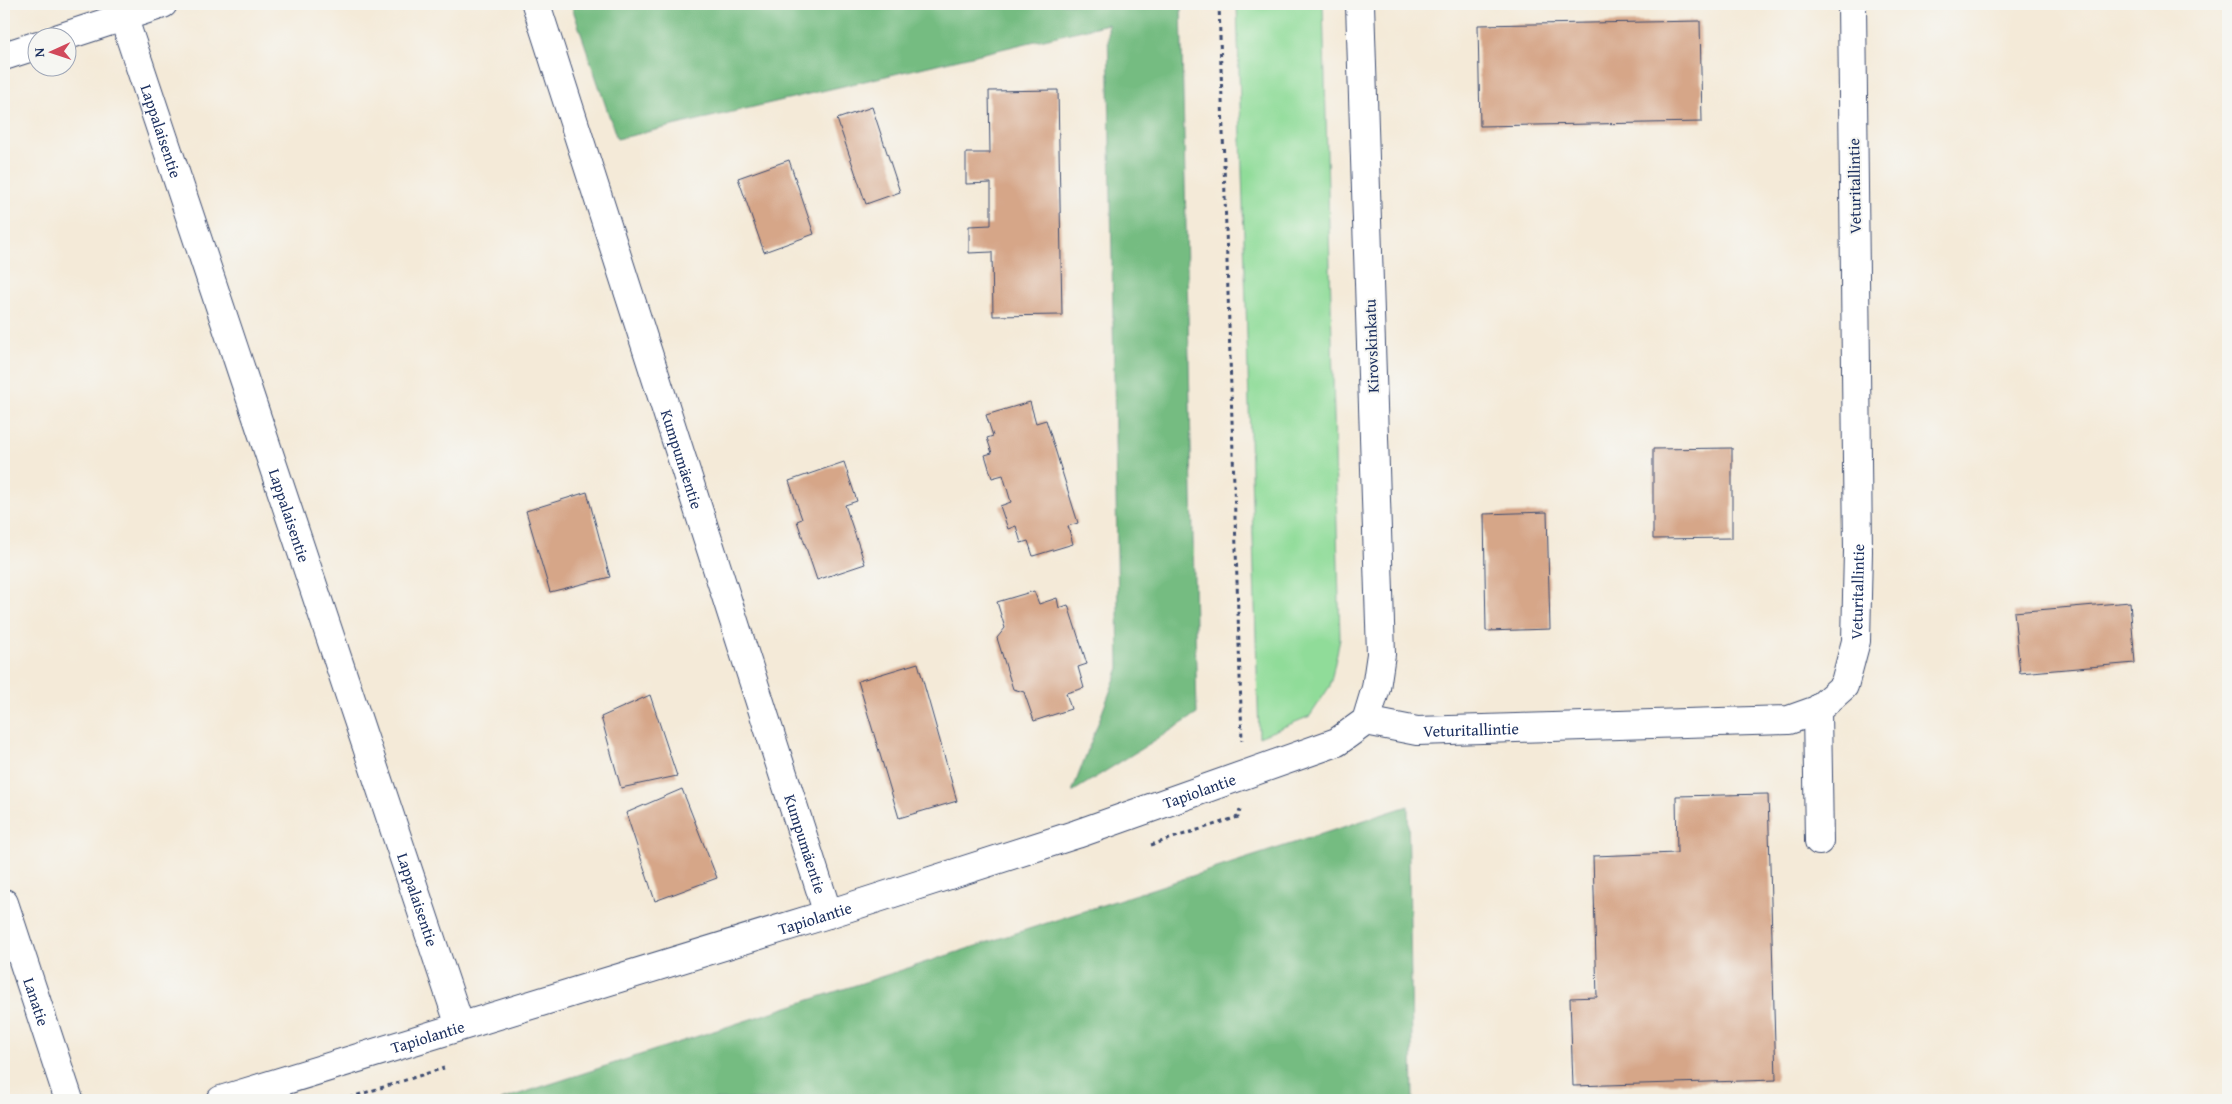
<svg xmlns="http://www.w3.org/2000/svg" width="2232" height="1104" font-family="'Gentium Book Plus',serif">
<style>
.green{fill:#90dc99;stroke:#56867c}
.forest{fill:#74bc81;stroke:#487670}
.building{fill:#d6a688}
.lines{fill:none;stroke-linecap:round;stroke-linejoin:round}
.minor-casing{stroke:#3c4b70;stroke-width:30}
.path{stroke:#3c4b70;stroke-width:3;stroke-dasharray:4 4;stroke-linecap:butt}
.minor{stroke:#fff;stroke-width:28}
.labels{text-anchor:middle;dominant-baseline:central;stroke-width:4;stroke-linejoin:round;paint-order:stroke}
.street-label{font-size:16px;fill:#1b2f5e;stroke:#f6f6f2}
</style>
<rect width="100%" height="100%" fill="#f6f6f2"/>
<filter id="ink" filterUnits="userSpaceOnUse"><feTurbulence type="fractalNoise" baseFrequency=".02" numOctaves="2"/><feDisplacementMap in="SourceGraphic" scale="10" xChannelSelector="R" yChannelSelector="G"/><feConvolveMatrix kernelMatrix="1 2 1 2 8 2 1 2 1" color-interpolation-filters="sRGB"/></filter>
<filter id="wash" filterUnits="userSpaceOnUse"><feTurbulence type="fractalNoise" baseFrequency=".0096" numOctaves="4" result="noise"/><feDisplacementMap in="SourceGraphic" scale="20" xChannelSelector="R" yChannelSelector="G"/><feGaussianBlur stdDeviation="1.12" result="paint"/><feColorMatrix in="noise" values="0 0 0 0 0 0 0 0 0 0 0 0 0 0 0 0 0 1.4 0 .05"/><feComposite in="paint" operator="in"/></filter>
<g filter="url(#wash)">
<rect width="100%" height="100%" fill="#f4ead8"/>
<polygon class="green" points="1237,4 1323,4 1340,639 1330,686 1310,716 1259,737"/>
<g class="forest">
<polygon points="571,4 1181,4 1197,714 1072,792 1119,668 1108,24 617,139"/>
<polygon points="1408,806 1413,1100 501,1100"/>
</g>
<g id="blocks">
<g class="building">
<polygon points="1700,21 1702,122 1480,126 1478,25"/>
<polygon points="1058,90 1062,315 993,316 992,252 969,253 969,226 991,225 991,183 966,184 966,153 990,153 989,91"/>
<polygon points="872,107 900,192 866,204 837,119"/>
<polygon points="789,160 814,234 764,252 738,178"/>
<polygon points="1030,402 1036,423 1046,420 1078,523 1068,526 1073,544 1033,556 1028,541 1021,543 1016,526 1008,529 1000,506 1011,502 1003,475 992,478 985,455 992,453 987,438 993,436 986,415"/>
<polygon points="1732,448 1732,538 1653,539 1653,449"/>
<polygon points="844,462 857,501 845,505 865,564 817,580 797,521 802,519 789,481"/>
<polygon points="587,492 610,577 550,592 526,511"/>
<polygon points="1547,512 1550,629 1486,631 1484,514"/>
<polygon points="1034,591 1039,604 1057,598 1059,608 1068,605 1087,664 1078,667 1084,688 1066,693 1071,709 1034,721 1024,692 1013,689 997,638 1005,628 997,602"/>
<polygon points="2130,602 2135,663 2020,673 2014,612"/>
<polygon points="918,663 957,801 899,818 858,681"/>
<polygon points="650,695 677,776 621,788 601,717"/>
<polygon points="682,789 717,878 655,901 626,813"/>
<polygon points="1768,794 1776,1080 1573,1086 1570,998 1597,997 1593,856 1677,853 1676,796"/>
</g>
</g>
</g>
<g filter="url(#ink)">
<use href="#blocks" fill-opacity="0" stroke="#3c4b70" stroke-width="1"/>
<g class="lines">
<defs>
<g id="minor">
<path id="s1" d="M119 4 460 1026"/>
<path id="s2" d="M536 4 828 914"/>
<polyline points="59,38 163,4"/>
<polyline points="4,56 38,45"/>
<polyline points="1817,710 1819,841"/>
<path id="s3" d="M1366 721 1417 731 1789 720 1817 710 1844 686 1856 641 1858 551 1852 4"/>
<path id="s4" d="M4 903 69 1100"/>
<path id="s5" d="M221 1100 828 914 1077 834 1337 742 1366 721 1376 688 1381 654 1360 4"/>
</g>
</defs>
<use href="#minor" class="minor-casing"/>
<g class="path">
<polyline points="1219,4 1242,741"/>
<polyline points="1151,845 1238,817 1240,810"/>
<polyline points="342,1100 444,1068"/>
</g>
<use href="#minor" class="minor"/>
</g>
</g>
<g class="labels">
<g class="street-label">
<text stroke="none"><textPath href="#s1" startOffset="134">Lappalaisentie</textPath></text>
<text transform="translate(1854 186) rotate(-91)">Veturitallintie</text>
<text transform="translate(1371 346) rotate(-92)">Kirovskinkatu</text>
<text stroke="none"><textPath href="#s2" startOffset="478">Kumpumäentie</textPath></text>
<text stroke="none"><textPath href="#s1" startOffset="539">Lappalaisentie</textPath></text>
<text stroke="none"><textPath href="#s3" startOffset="586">Veturitallintie</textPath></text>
<text stroke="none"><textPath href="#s3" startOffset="106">Veturitallintie</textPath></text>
<text stroke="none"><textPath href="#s5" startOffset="1026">Tapiolantie</textPath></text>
<text stroke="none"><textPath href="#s2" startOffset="882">Kumpumäentie</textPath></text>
<text stroke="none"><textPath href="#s1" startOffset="944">Lappalaisentie</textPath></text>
<text stroke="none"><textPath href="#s5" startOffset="621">Tapiolantie</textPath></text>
<text stroke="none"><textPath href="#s4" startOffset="104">Lanatie</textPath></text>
<text stroke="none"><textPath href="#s5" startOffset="216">Tapiolantie</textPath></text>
</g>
</g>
<rect width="2232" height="1104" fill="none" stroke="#f6f6f2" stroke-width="20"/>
<g transform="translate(52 52) rotate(267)"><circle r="24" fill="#f6f6f2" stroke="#9ea6b7"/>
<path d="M0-4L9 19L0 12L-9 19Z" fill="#d1495b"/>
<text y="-8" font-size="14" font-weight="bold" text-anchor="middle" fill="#1b2f5e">N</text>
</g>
</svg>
